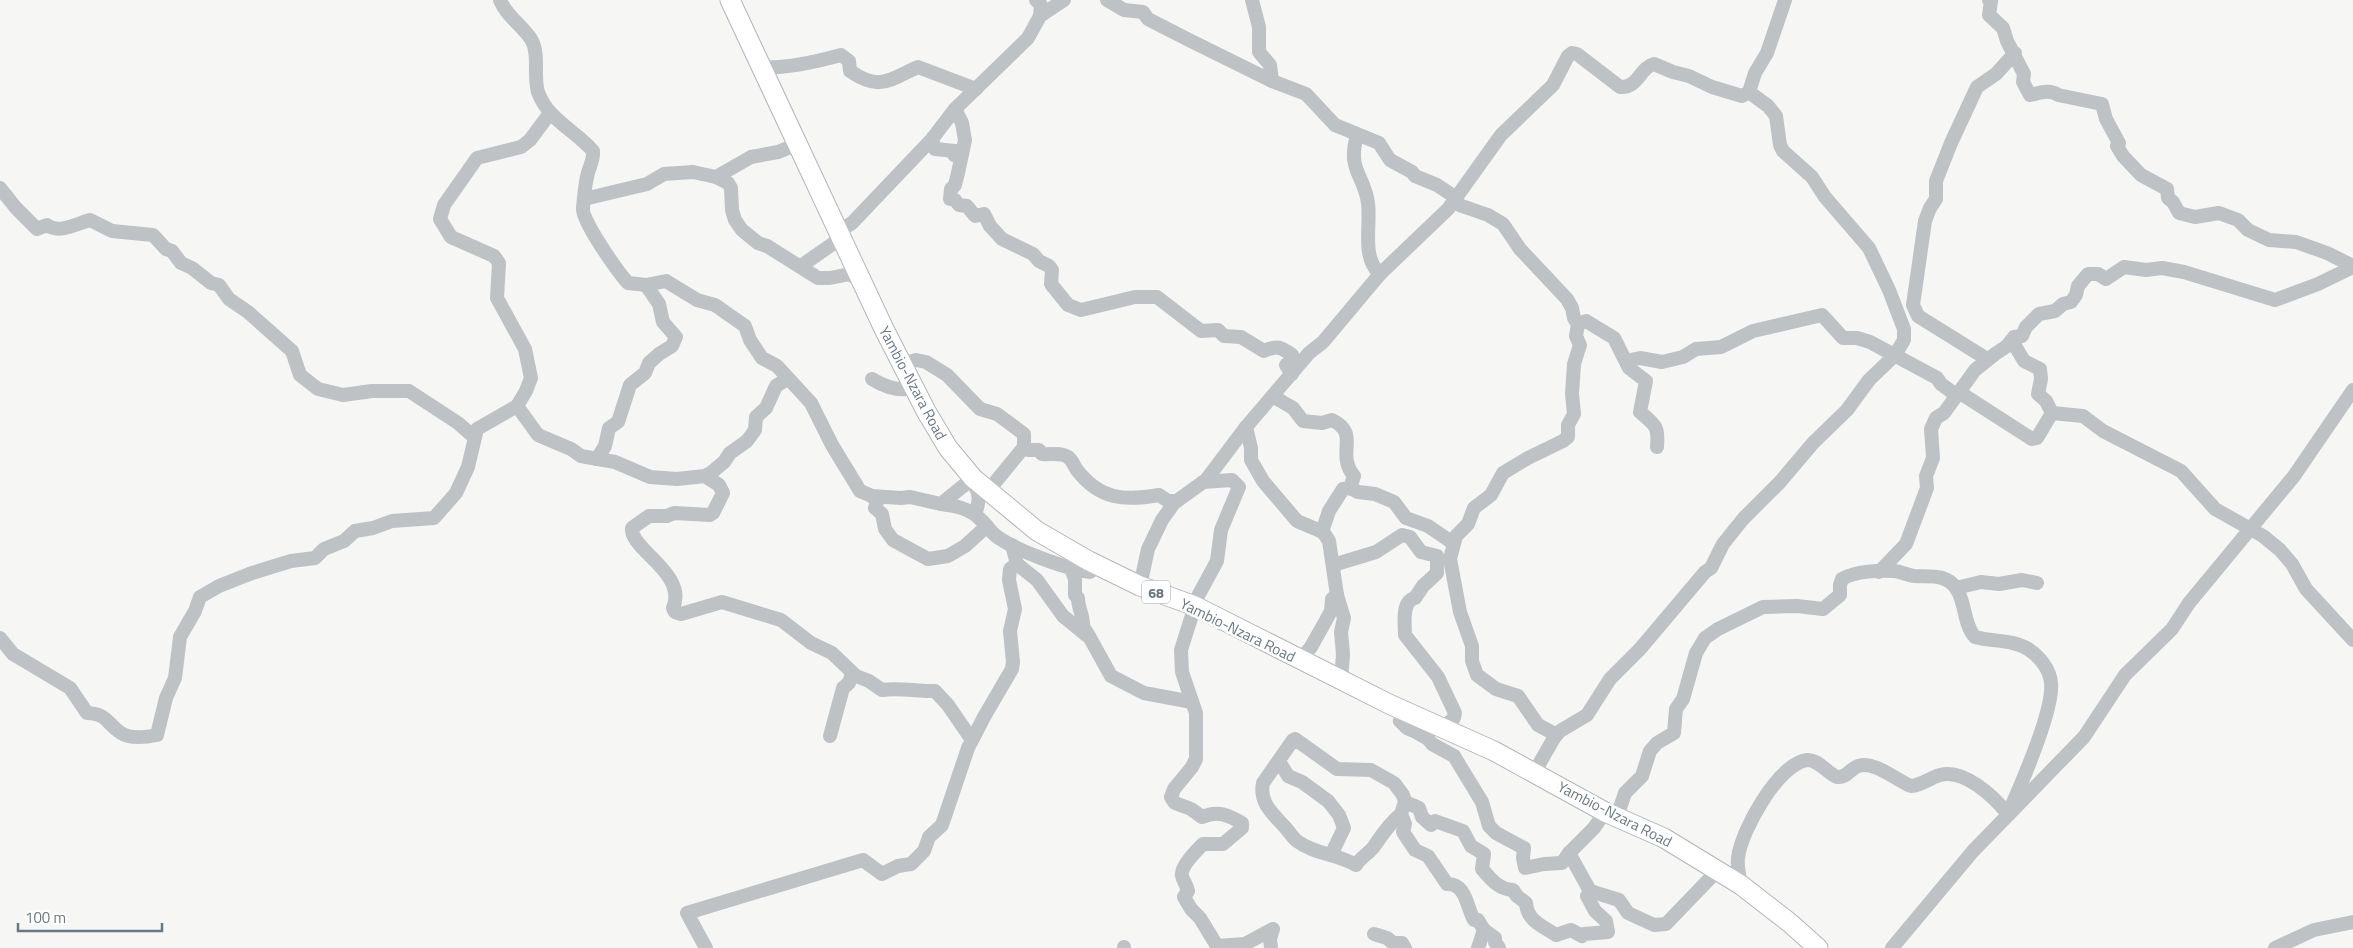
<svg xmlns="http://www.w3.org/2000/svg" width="2353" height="948" font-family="'Titillium Web',sans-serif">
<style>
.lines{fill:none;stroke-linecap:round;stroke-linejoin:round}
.major-casing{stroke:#b2b6b9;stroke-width:21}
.minor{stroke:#bec2c5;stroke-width:14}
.major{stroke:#fff;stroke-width:19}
.labels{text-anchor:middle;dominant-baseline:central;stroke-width:5;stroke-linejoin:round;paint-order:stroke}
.shield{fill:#fff;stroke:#96a0a8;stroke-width:1}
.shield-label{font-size:14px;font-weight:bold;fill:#697882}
.street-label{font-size:15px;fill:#697882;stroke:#fff}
</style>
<rect width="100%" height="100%" fill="#f6f6f4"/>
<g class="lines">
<defs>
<polyline id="major" points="730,0 884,329 926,411 948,448 973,478 1037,531 1089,561 1140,586 1195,606 1389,704 1494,751 1605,812 1664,838 1741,885 1790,923 1818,948"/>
</defs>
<use href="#major" class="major-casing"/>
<g class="minor">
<path d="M500 0C507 17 521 24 531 39 540 54 533 76 538 92 548 120 575 130 593 151 594 158 590 166 588 173 585 183 584 197 583 208 581 220 618 272 628 283L646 285 659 304 663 322 676 337 672 346 659 354 649 363 645 373 630 385 618 422 609 428 605 446 597 459"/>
<polyline points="1036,0 1041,5 1040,16"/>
<polyline points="1107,0 1124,10 1143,12 1148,19 1187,39 1272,81 1306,94 1335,125 1379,143 1390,160 1412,172 1415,176 1437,185 1455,197 1458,204 1462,206 1488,215 1503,224 1520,249 1567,299 1572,308 1574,318 1578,324 1576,336 1580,345 1574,364 1572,394 1574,414 1568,425 1568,437 1563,441 1528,458 1503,473 1491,495 1474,508 1468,524 1456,536 1450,559 1460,612 1472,646 1472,661 1477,675 1496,689 1518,696 1538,725 1555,734 1554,738"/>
<polyline points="1252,0 1259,27 1259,52 1270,65 1272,81"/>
<path d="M1989 0 1991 1 1989 15 2003 28 2007 41 2024 74 2023 82 2030 95C2040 93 2050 89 2058 95L2102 104 2106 119 2119 143 2117 146 2123 156 2141 175 2167 189 2168 198 2173 202 2179 213 2195 217 2219 213 2238 220 2248 230 2269 240 2296 242 2327 253 2353 266"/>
<path d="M761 67C783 69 819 61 841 55L849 61 850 71C880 92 891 79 918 67L976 89"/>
<path d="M955 109 962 123 965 140 958 173 955 185 951 189 950 199 955 200 959 205 967 206 975 216 984 214 990 226 1002 239 1033 254 1039 261 1049 266 1052 270 1051 284 1068 305 1081 310 1135 297H1157L1201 331 1218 330 1224 336 1241 337 1264 351C1277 345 1281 347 1292 355L1291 361 1286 365 1292 374"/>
<polyline points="550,113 530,140 521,147 477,158 444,205 440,219 451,237 494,256 499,263 497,298 525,349 531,378 526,391 517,406 538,435 571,449 581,456 615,462 650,477 677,479 705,476 712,472 724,462 730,453 747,441 755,430 756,417 766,408 776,386 787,379"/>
<path d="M1357 135C1347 171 1364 174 1368 203 1371 226 1361 257 1380 274"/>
<polyline points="932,139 935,149 955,151 954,155 961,156"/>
<polyline points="716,177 751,157 778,152 798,144"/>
<path d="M0 188 16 208 37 229 47 225C59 234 76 224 90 220L112 231 153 235 166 249 172 251 181 263 192 268 211 283 219 285 229 299 248 312 292 351 300 375 318 389 343 395 372 391H409L458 423 474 437"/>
<polyline points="584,199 647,184 664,174 693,172 716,177 728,183 731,188 732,210 735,220 742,230 758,243 767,246 818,278 830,278 850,274 861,282"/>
<polyline points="839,231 852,223 932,139 955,109 1028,38 1040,16 1064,0"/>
<polyline points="801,266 841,238"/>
<polyline points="646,285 666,281 697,300 715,305 745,326 750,340 762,358 777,366 811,403 832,445 860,491 872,496 901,498 910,497 941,504 973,478"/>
<path d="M1578 324 1586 321 1614 338 1629 368 1646 381 1640 412C1655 425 1659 426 1657 447"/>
<polyline points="2007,346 2014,337 2022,336 2026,327 2039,314 2055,311 2063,304 2071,302 2076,295 2078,286 2088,274 2098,274 2106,279 2124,267 2146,270 2162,268 2184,272 2275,300 2318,284 2353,267"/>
<polyline points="1987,359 1918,316 1913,305 1925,221 1930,208 1936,199 1936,181 1951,143 1977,87 1996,74 2015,53"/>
<polyline points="1626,361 1640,358 1662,362 1683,357 1696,349 1721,347 1753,331 1822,315 1843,338 1857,338 1870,342 1937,378 1941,384 1952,392 1965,396 2032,439 2037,438 2052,413"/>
<path d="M902 364 916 360 926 362 947 375 980 409 997 414 1024 434V447L1028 450H1039L1042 454C1050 455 1061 452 1068 457 1073 461 1074 466 1077 470 1100 500 1125 501 1159 495L1168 501H1176"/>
<path d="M872 379C885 387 899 392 914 388"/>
<path d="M1274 397 1293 408 1303 421 1322 423 1332 420C1361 434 1335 453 1354 476L1350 488 1343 489 1329 511 1322 532"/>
<polyline points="1246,427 1251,448 1251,460 1263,481 1297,521 1323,532 1329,541 1337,595 1332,599 1331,611 1325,622 1311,647 1299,661"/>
<path d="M705 476 719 485 723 493 713 513 710 515 674 513 667 516H649L632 528C629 549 688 573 673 608L675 612 681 614 722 602 781 620 811 643 832 653 856 676 869 681 882 690C901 687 917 692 935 691L948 705 972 740"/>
<path d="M970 481C981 491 980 501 975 514"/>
<path d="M1203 482 1232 480 1239 487 1221 530 1217 561 1198 596 1181 650 1182 672 1196 713V759L1192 767 1174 789 1171 797 1175 803 1191 809 1202 817C1218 810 1228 815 1242 823V828L1223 844H1203C1196 851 1180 867 1182 876 1183 881 1187 885 1188 891L1184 897 1191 909 1200 918 1217 946 1245 944 1273 929 1270 939 1271 948"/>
<polyline points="1350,488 1358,492 1375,494 1394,502 1406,518 1428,526 1453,543"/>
<polyline points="988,491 1024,447"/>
<polyline points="872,496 877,502 875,508 882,514 885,529 893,540 928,559 948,556 965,546 987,526"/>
<path d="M941 504C956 506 969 508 980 519 986 524 990 531 996 536 1015 550 1066 569 1090 572L1099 565"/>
<polyline points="1012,545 1017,564 1037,580 1063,616 1090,638 1111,676 1144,693 1192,702"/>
<path d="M1333 565 1376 552 1402 535 1410 537 1421 552 1437 556V573L1423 586 1415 598C1401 601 1405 624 1405 635L1438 677 1455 713 1454 718 1442 729"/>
<path d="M1071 568 1075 579V595L1078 598C1078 609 1084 616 1083 627L1089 636"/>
<polyline points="1879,572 1906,544 1927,488 1926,476 1933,458 1931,429 1936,418 1944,413 1975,370 1995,354 2010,344 2014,344 2024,361 2040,369 2041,379 2038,394 2046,401 2052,413 2083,416 2103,431 2181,471 2215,509 2263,536 2280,550 2292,564 2306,589 2353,640"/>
<path d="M1140 586 1148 549 1162 520 1174 503 1206 480 1246 427 1309 353 1323 342 1380 274 1448 209 1501 135 1553 85 1568 56 1572 53 1577 54 1620 87C1639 88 1640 67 1654 64L1673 72 1689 76 1712 87 1742 96 1749 92"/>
<polyline points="1956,588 1981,582 1999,584 2022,580 2037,583"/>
<polyline points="1337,595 1344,618 1341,632 1343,654 1341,681"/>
<path d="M0 638 13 654 70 688 87 713C108 714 106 723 121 733 130 739 147 737 157 735L166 698 175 678 180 637 195 611 200 597 219 586 252 573 291 561 315 558 324 549 344 541 355 531 373 528 392 521 434 518 456 493 468 467 477 429 517 406"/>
<polyline points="1406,712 1400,721 1407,728 1414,731 1428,739 1432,744 1454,756 1482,802 1489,826 1496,833 1524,848 1523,858 1525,868 1544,864 1562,863 1569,853"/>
<polyline points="830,736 843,688 849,683 852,673"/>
<polyline points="1277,764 1282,766 1288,776 1302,782 1328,801 1339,815 1344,828 1331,855"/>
<polyline points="1534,773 1554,738 1560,731 1587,715 1610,679 1640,649 1705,572 1711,568 1723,544 1743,519 1780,482 1813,443 1847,410 1869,380 1895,355 1904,340 1904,329 1889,290 1869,248 1825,197 1812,177 1783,151 1780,145 1776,116 1768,106 1749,92 1755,73 1767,53 1785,0"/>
<path d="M1405 802 1419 808 1422 817 1431 825 1435 821 1463 831 1471 846 1484 854 1482 869C1491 879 1498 889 1513 890L1517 896 1526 903C1527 921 1543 926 1556 935L1571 930 1582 936 1584 934 1608 932 1606 921 1595 911 1587 896 1590 891"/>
<polyline points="1605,812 1594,828 1569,853 1590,891 1619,900 1628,913 1654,925 1666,924 1718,870"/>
<path d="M1401 814C1390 823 1383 833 1375 845 1371 852 1361 857 1356 865 1338 854 1314 854 1297 841 1292 837 1289 831 1284 826 1272 813 1259 802 1263 783L1293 740 1295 739 1337 769 1371 770 1394 783 1403 795 1405 802 1401 814 1405 824 1403 832 1415 850 1428 856 1447 884C1466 883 1467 908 1474 920H1478L1484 930 1495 938V942L1499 948"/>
<path d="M1617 817 1625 793 1642 776 1650 751 1657 743 1674 733 1676 709 1683 699 1696 653 1705 638 1718 629 1763 607 1797 606 1823 609 1840 595V585L1842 579C1855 571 1880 570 1895 571 1902 572 1907 575 1914 576 1929 577 1945 573 1956 588 1966 602 1963 624 1975 637 1993 642 2012 639 2028 649 2039 656 2050 669 2051 683 2054 709 2020 787 2008 814 1994 797 1964 768 1940 775 1930 778 1922 785 1911 786 1898 781 1873 760 1858 766 1850 769 1847 778 1837 777 1827 773 1818 759 1807 760 1778 764 1741 831 1738 858 1737 867 1739 876 1741 885"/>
<polyline points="1374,934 1387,938 1393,943 1402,943 1405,948"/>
<polyline points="706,948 687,913 863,860 882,874 898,866 911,864 924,851 929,837 942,825 968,748 984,717 1012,669 1013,662 1010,631 1015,609 1009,580 1010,569 1017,564"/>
<polyline points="1124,948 1124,947"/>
<polyline points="1478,948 1484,930"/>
<polyline points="1892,948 1973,851 2084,737 2125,675 2172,629 2189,603 2294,476 2353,390"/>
<polyline points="2275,948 2314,930 2353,922"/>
</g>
<use href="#major" class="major"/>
</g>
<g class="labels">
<rect class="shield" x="1142" y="580.5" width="28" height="23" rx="4"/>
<g class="shield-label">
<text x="1156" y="592">68</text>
</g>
<g class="street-label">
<text transform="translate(913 383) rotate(62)">Yambio-Nzara Road</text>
<text transform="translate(1238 630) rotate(26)">Yambio-Nzara Road</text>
<text transform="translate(1615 814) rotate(27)">Yambio-Nzara Road</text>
</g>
</g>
<path d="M18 923v8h144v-8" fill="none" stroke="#697882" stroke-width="2.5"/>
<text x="25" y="923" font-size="15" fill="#697882" stroke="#ffffff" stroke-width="4" paint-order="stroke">100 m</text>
</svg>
